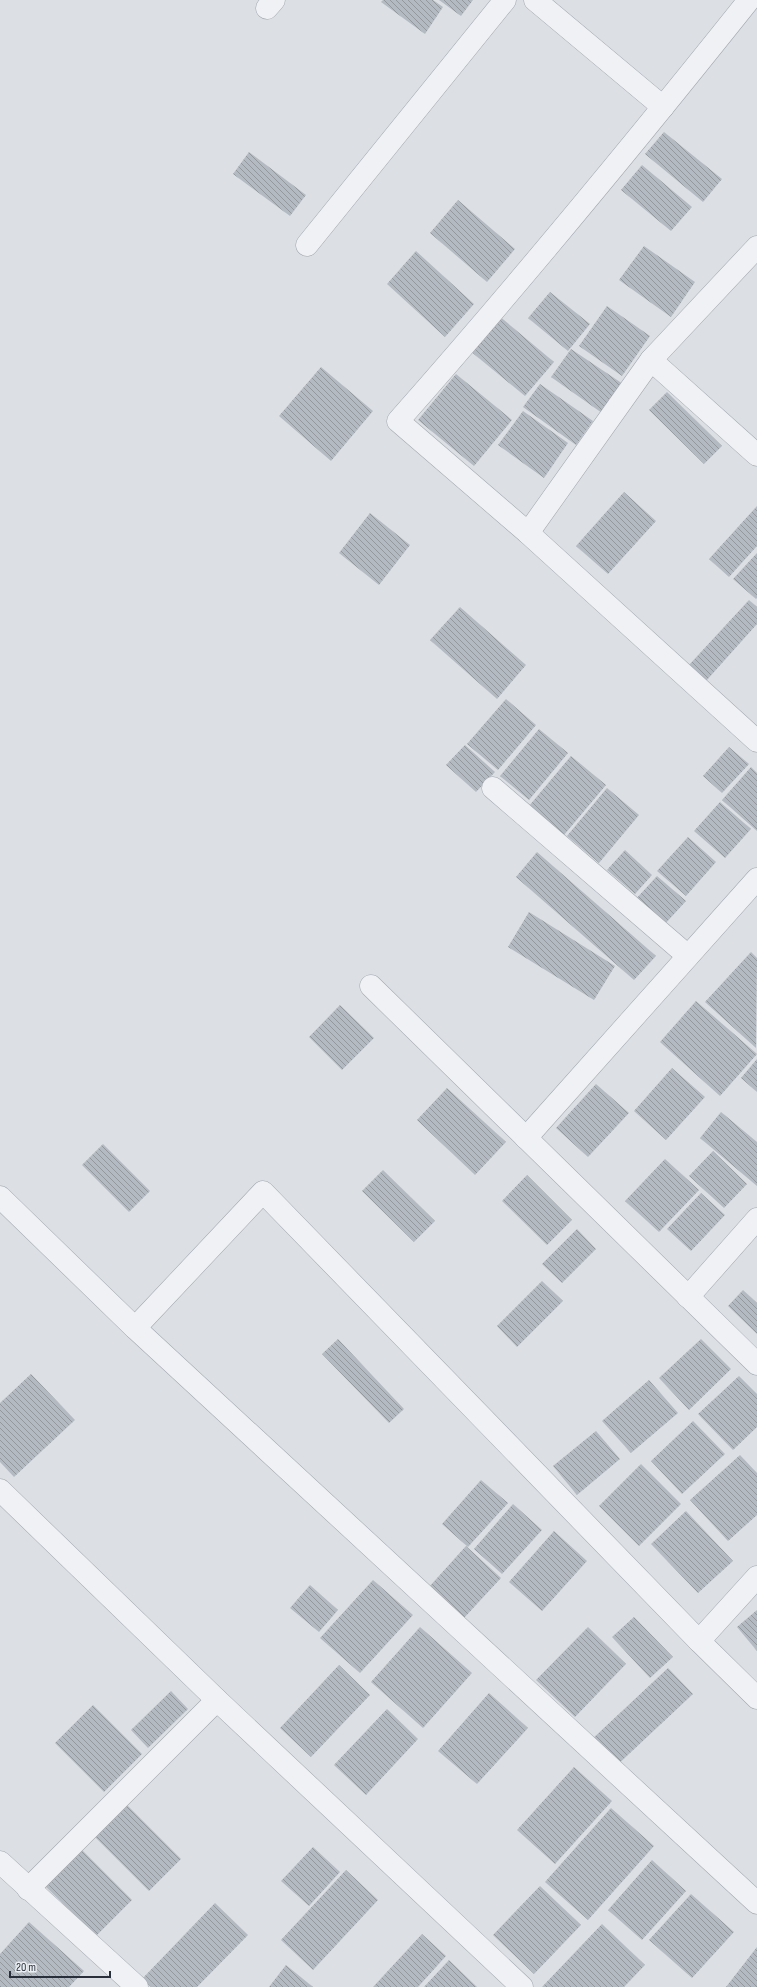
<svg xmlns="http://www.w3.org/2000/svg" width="757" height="1987" font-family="'Sofia Sans Condensed',sans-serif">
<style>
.building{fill:url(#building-back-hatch)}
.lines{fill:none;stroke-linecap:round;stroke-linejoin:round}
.street-casing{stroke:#a2a7ae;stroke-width:23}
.street{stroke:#eff1f4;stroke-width:22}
</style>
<defs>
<pattern id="building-back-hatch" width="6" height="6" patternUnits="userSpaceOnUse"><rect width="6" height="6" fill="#b4bac1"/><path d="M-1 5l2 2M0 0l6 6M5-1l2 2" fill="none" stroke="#92989e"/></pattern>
</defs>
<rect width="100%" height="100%" fill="#dce0e5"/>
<g class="building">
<polygon points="383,0 433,0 443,7 425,34 381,2"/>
<polygon points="439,0 473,0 461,16"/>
<polygon points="664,132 722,179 703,202 645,154"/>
<polygon points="249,152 306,195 290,216 233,174"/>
<polygon points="642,165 692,207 671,231 621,190"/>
<polygon points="458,200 515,249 487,282 430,233"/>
<polygon points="644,246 695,282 671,317 619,280"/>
<polygon points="416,251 474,304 445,337 387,284"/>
<polygon points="550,292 590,324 568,351 528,318"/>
<polygon points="607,306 650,336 622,376 579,346"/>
<polygon points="498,315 554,362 525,396 469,350"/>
<polygon points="571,349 623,384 602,413 551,377"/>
<polygon points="321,367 373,411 331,461 279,416"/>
<polygon points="456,374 512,420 474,466 418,420"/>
<polygon points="540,384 593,421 576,445 523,407"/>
<polygon points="667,392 722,446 704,464 649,410"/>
<polygon points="523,411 568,443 544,478 498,445"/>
<polygon points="624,492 656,521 608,574 576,546"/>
<polygon points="757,506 757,546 729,577 709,559"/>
<polygon points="370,513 410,545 379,585 339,553"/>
<polygon points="757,553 757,598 756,599 733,579"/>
<polygon points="749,600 757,607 757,624 706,681 689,665"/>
<polygon points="460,607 526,665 497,699 430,640"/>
<polygon points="506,699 536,725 498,770 467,744"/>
<polygon points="539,729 568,753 529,800 500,776"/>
<polygon points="465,745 495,772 476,792 446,765"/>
<polygon points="729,747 749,764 722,793 703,776"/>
<polygon points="571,756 606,785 564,835 529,806"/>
<polygon points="751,767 757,773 757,831 722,800"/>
<polygon points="607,788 639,815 599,863 567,836"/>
<polygon points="720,802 751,829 725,858 694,831"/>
<polygon points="688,837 716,862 686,896 657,871"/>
<polygon points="625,850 652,875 635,894 607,870"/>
<polygon points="537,852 656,956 634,980 516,877"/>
<polygon points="657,876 686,901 664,925 635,900"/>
<polygon points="529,912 615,966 594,1000 508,947"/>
<polygon points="751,952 757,958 756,1048 705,1002"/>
<polygon points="696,1001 757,1054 720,1096 660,1042"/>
<polygon points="340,1005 374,1038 342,1070 309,1037"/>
<polygon points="757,1059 757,1092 741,1078"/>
<polygon points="672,1068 705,1097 666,1140 634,1111"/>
<polygon points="596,1084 629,1113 588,1157 556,1128"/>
<polygon points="447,1088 506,1142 475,1175 417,1120"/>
<polygon points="721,1112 757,1142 757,1186 700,1138"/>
<polygon points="103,1144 150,1191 129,1212 82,1165"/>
<polygon points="713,1151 747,1184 724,1208 689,1176"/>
<polygon points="665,1159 699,1190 659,1232 625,1201"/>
<polygon points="383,1170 435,1221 414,1242 362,1191"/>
<polygon points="527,1175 572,1220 547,1245 502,1201"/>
<polygon points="701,1193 725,1215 691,1251 667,1229"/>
<polygon points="577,1229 596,1249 562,1283 542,1264"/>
<polygon points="542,1281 563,1301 517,1347 497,1326"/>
<polygon points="743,1290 757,1303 757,1334 728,1306"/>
<polygon points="338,1339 404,1409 389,1423 322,1354"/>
<polygon points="701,1339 731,1369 689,1410 659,1378"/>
<polygon points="31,1374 75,1420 14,1477 0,1462 0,1403"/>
<polygon points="739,1376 757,1394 757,1427 733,1450 698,1414"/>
<polygon points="649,1380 678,1413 631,1453 602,1421"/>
<polygon points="693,1421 725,1454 682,1494 651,1461"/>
<polygon points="596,1431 620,1459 577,1495 553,1466"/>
<polygon points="740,1455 757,1473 757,1515 728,1541 690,1500"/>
<polygon points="641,1464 681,1504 639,1546 599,1506"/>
<polygon points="481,1480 508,1503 468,1547 442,1524"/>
<polygon points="513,1504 542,1530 502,1574 474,1549"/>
<polygon points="686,1511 733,1561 698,1593 651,1544"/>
<polygon points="554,1531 587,1561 542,1611 509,1582"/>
<polygon points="466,1546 501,1578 464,1618 429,1587"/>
<polygon points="373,1580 413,1615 360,1673 320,1638"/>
<polygon points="310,1585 338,1610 319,1632 290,1608"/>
<polygon points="757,1610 757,1651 737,1627"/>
<polygon points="634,1617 673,1657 650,1678 612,1637"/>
<polygon points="420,1627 472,1673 423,1728 371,1682"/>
<polygon points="588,1627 626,1664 575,1717 536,1680"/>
<polygon points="339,1665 370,1695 311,1757 280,1728"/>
<polygon points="668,1668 693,1694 614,1768 589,1742"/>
<polygon points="171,1691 188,1709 148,1748 131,1730"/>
<polygon points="489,1693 528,1728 477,1784 438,1751"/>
<polygon points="93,1705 142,1754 104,1792 55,1743"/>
<polygon points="387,1709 418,1739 366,1795 334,1765"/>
<polygon points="574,1767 612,1801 555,1864 517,1830"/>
<polygon points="126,1804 181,1859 149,1891 94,1836"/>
<polygon points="611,1808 654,1846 588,1920 545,1882"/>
<polygon points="79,1847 132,1900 96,1936 42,1883"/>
<polygon points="313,1847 340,1872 309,1906 281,1881"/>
<polygon points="652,1860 686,1891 642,1940 608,1910"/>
<polygon points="346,1870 378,1900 313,1970 281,1940"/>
<polygon points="540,1886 581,1925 534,1974 493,1935"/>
<polygon points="691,1894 734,1932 692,1978 649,1940"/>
<polygon points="215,1903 248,1935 197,1987 151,1987 142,1979"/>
<polygon points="29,1922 84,1971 69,1987 0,1987 0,1954"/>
<polygon points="602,1924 645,1965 624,1987 542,1987"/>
<polygon points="422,1934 446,1956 418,1987 373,1987"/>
<polygon points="757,1947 757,1987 726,1987"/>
<polygon points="449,1960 477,1987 424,1987"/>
<polygon points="286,1965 313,1987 269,1987"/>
</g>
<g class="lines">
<defs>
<g id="street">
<polyline points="535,0 663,107"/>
<path d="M749 0C635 143 519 284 398 421L528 533 757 741"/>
<polyline points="267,8 274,0"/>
<polyline points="307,245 505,0"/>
<polyline points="651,360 757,455"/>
<polyline points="528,533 651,360 757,247"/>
<polyline points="493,788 688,956"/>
<polyline points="371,986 757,1364"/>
<polyline points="526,1138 757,879"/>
<polyline points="0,1197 135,1328 757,1903"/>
<polyline points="688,1297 757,1219"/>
<polyline points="135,1328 263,1192 699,1641 757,1698"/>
<polyline points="0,1490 217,1700 522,1987"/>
<polyline points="699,1641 757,1577"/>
<polyline points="0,1862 137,1987"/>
<polyline points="28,1889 217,1700"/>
</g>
</defs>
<use href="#street" class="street-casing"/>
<use href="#street" class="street"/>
</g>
<path d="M10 1971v6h100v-6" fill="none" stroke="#282f3a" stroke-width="2"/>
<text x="16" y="1971" font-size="12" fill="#282f3a" stroke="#ebeff3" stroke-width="3" paint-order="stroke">20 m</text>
</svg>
